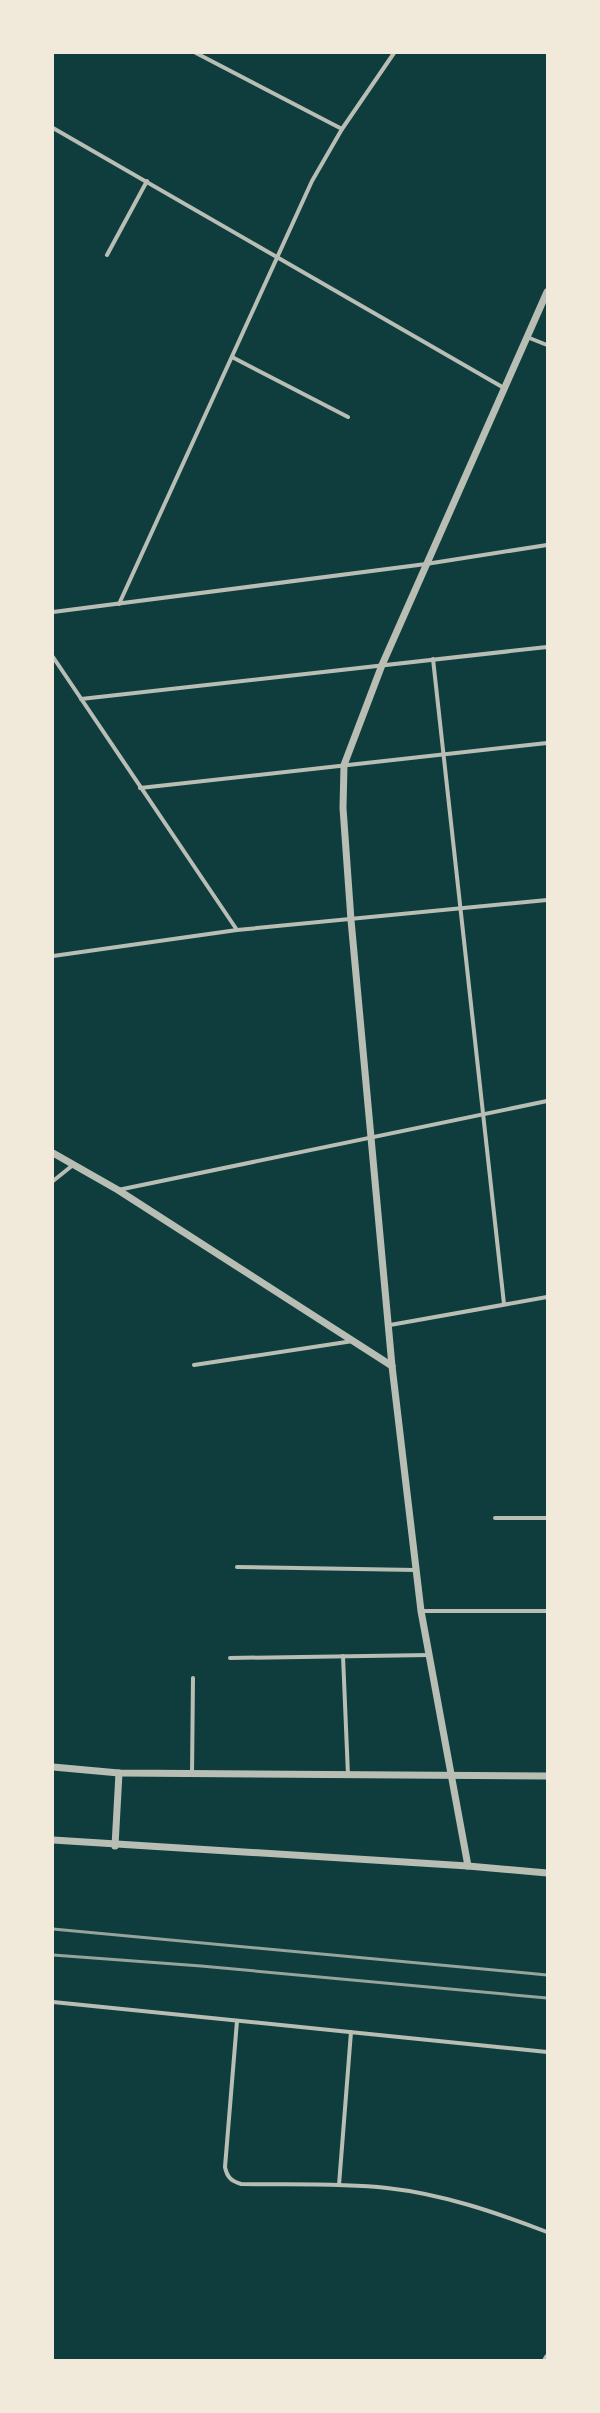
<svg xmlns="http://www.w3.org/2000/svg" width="600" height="2413" font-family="'Libre Baskerville',serif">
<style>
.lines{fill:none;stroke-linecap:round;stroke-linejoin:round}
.minor{stroke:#b8beb3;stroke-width:4}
.tertiary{stroke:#b8beb3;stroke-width:7}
.rail{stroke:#97a49c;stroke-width:3}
</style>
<rect width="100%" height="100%" fill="#0f3d3e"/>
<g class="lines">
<g class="minor">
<polyline points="196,53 342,129"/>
<polyline points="53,128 504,388"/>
<polyline points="107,255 147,181"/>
<polyline points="527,337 547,345"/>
<polyline points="232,357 348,417"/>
<polyline points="119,604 312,181 342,129 394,53"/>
<polyline points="53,612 426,564 547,545"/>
<polyline points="53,657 237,930"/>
<polyline points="433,659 504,1304"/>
<polyline points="81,699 547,647"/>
<polyline points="140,788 547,743"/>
<polyline points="53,956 237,930 547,900"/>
<polyline points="53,1181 73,1165"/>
<polyline points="118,1190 547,1101"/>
<polyline points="390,1325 547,1297"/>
<polyline points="194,1365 353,1341"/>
<polyline points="495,1518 547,1518"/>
<polyline points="237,1567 416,1570"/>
<polyline points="421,1611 547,1611"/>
<polyline points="343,1656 348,1775"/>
<polyline points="230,1658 429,1655"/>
<polyline points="192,1774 193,1678"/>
<polyline points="53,2002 547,2052"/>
<path d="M237 2021 225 2167C227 2177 231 2181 241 2184 290 2185 338 2183 387 2188 442 2194 495 2212 547 2232"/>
<polyline points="339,2185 351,2032"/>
</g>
<g class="tertiary">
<polyline points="53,1153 118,1190 392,1366"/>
<polyline points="53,1767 119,1773 547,1776"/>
<polyline points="53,1840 468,1866 547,1873"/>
<polyline points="115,1846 119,1773"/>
<polyline points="468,1866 421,1611 392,1366 351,920 343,808 344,765 382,665 547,292"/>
<polyline points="546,2360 547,2358"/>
</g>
<g class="rail">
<polyline points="53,1929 547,1975"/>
<polyline points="53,1955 201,1966 547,1998"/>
</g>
</g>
<rect width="600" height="2413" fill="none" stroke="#f1e9da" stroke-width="108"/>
</svg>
